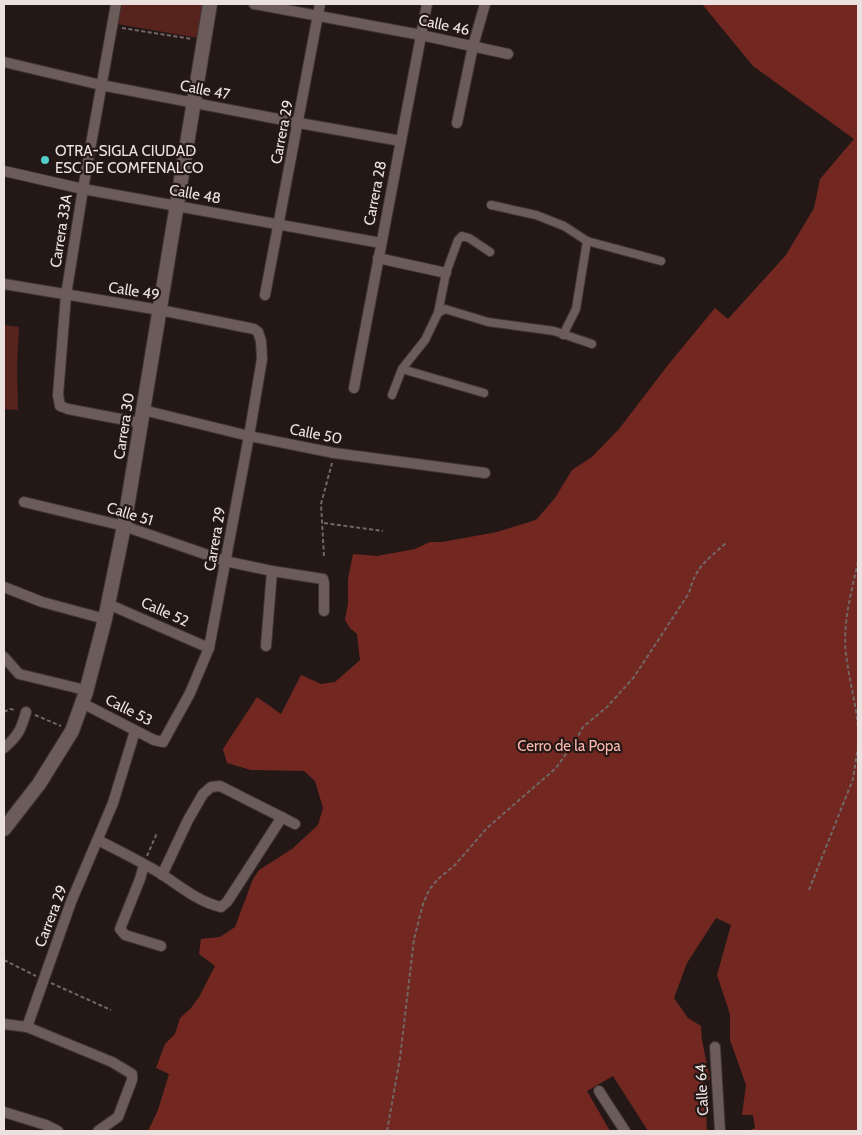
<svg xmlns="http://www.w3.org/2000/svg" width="862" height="1135" font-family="Cabin,sans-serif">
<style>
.green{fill:#58231d}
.forest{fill:#722821}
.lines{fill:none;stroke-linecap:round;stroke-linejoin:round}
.pedestrian-casing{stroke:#3e3534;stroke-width:10}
.minor-casing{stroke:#3e3534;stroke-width:12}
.tertiary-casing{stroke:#3e3534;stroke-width:16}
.path{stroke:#726765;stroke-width:2;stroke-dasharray:4 2.5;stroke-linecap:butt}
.pedestrian{stroke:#6b5b59;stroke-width:8}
.minor{stroke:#6b5b59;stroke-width:10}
.tertiary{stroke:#6b5b59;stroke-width:14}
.poi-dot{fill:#53cdca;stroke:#241816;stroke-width:2}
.labels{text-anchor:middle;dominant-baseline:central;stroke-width:4.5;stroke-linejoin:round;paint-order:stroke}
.street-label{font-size:15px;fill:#ebe2e0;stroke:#241816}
.poi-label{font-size:15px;fill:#ebe2e0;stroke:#241816;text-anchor:start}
.park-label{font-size:15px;fill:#fdb8ad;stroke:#241816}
</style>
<rect width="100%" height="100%" fill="#241816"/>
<g class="green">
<polygon points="121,4 204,4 199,38 117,24"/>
<polygon points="4,325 19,327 17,366 18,410 4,409"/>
</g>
<polygon class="forest" points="702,4 858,4 858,1131 748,1131 755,1128 753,1115 742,1115 746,1085 730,1040 730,1014 717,975 731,925 716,918 687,963 674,998 688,1018 701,1026 702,1040 710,1080 704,1081 707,1131 648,1131 613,1076 587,1091 610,1131 148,1131 158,1110 169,1074 156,1068 165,1044 175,1034 180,1018 191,1008 199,997 215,966 199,954 201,939 220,937 235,927 253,879 259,870 292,849 318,825 323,808 315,781 304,771 251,770 227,763 223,749 257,697 281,714 301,675 321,684 335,682 360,660 357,634 350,628 345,620 348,603 348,579 353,554 377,556 415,549 430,542 442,542 497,532 536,520 555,498 572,470 592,457 619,429 668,365 715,308 728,319 786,255 814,208 820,179 854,139 753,66"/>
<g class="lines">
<defs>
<g id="pedestrian">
<polyline points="491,205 536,215 564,226 587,241 661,261"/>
<polyline points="438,313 445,309 488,322 554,331 592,344"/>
<polyline points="563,335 576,309 587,241"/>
<polyline points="402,369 484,393"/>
<polyline points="392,395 402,369 425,340 438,313 446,273 458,240 462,236 469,238 490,252"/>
</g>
<g id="minor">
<polyline points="116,4 83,189 66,295 58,395 60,406 68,409 141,423"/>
<polyline points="254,4 421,35 508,54"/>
<polyline points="4,62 101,85 299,123 401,141"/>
<polyline points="457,123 473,46 485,4"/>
<polyline points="4,171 83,189 381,243"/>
<polyline points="378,258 446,273"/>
<polyline points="4,284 160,310 254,329 258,332 261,341 262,359 249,436 209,648 190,693 163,742 154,740 82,703"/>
<polyline points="265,295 320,4"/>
<polyline points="354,388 427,4"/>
<polyline points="143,410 249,436 334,453 485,473"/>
<polyline points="24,502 124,526 225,561 272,571 323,579 324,583 324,611"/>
<polyline points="4,587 42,602 105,619"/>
<polyline points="108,604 209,648"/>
<polyline points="266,646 272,571"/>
<polyline points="4,657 19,674 77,688 86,692"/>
<path d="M4 748C18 736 21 730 26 712"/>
<path d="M98 840C119 851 142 862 163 875 181 887 199 902 221 907L227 902 282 817"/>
<polyline points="144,865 140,879 120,929 125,935 161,946"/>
<polyline points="162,875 188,820 203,794 211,787 220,786 295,824"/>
<polyline points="4,1024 27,1027 112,1062 132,1074 132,1080 118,1117 98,1131"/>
<polyline points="27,1027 71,902 113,803 135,731"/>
<polyline points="715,1047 720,1131"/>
<polyline points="599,1091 625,1131"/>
<polyline points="4,1112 46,1125 58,1131"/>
</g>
<polyline id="tertiary" points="4,829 39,784 72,731 86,692 105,619 124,526 210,4"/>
</defs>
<use href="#pedestrian" class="pedestrian-casing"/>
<use href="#minor" class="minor-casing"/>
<use href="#tertiary" class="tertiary-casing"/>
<g class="path">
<polyline points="122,28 192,39"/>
<polyline points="324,523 383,531"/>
<polyline points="324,556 321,504 332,463"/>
<path d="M858 562C851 594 841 628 847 661 850 685 857 707 858 730"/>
<polyline points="4,712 10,709 16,710"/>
<polyline points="35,715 61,726"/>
<polyline points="147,856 157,833"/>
<polyline points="809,890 853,779 858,747"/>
<polyline points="4,960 36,976"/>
<polyline points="51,983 111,1010"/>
<path d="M387 1131 400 1058 414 939 423 904 429 890 438 879 455 865 487 828 556 768 576 740 583 727 607 707 634 677 689 593C696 566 706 561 726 543"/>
</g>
<use href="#pedestrian" class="pedestrian"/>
<use href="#minor" class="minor"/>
<use href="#tertiary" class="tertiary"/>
</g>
<circle class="poi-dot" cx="45" cy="160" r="5"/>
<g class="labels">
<g class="street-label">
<text transform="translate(444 25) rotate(12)">Calle 46</text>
<text transform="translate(205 90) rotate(11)">Calle 47</text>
<text transform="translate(282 132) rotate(-79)">Carrera 29</text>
<text transform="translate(375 193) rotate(-79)">Carrera 28</text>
<text transform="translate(195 194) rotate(10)">Calle 48</text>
<text transform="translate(61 231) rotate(-81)">Carrera 33A</text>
<text transform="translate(134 291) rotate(9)">Calle 49</text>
<text transform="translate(124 426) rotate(-81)">Carrera 30</text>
<text transform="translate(316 434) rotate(11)">Calle 50</text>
<text transform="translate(130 514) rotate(17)">Calle 51</text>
<text transform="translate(215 539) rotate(-80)">Carrera 29</text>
<text transform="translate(165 612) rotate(24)">Calle 52</text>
<text transform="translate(129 710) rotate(27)">Calle 53</text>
<text transform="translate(51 916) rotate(-69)">Carrera 29</text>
<text transform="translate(702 1090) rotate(-93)">Calle 64</text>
</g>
<g class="poi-label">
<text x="55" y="151">OTRA-SIGLA CIUDAD<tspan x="55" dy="17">ESC DE COMFENALCO</tspan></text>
</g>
<g class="park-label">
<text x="569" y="746">Cerro de la Popa</text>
</g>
</g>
<rect width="862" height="1135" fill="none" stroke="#ebe2e0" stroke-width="10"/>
</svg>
